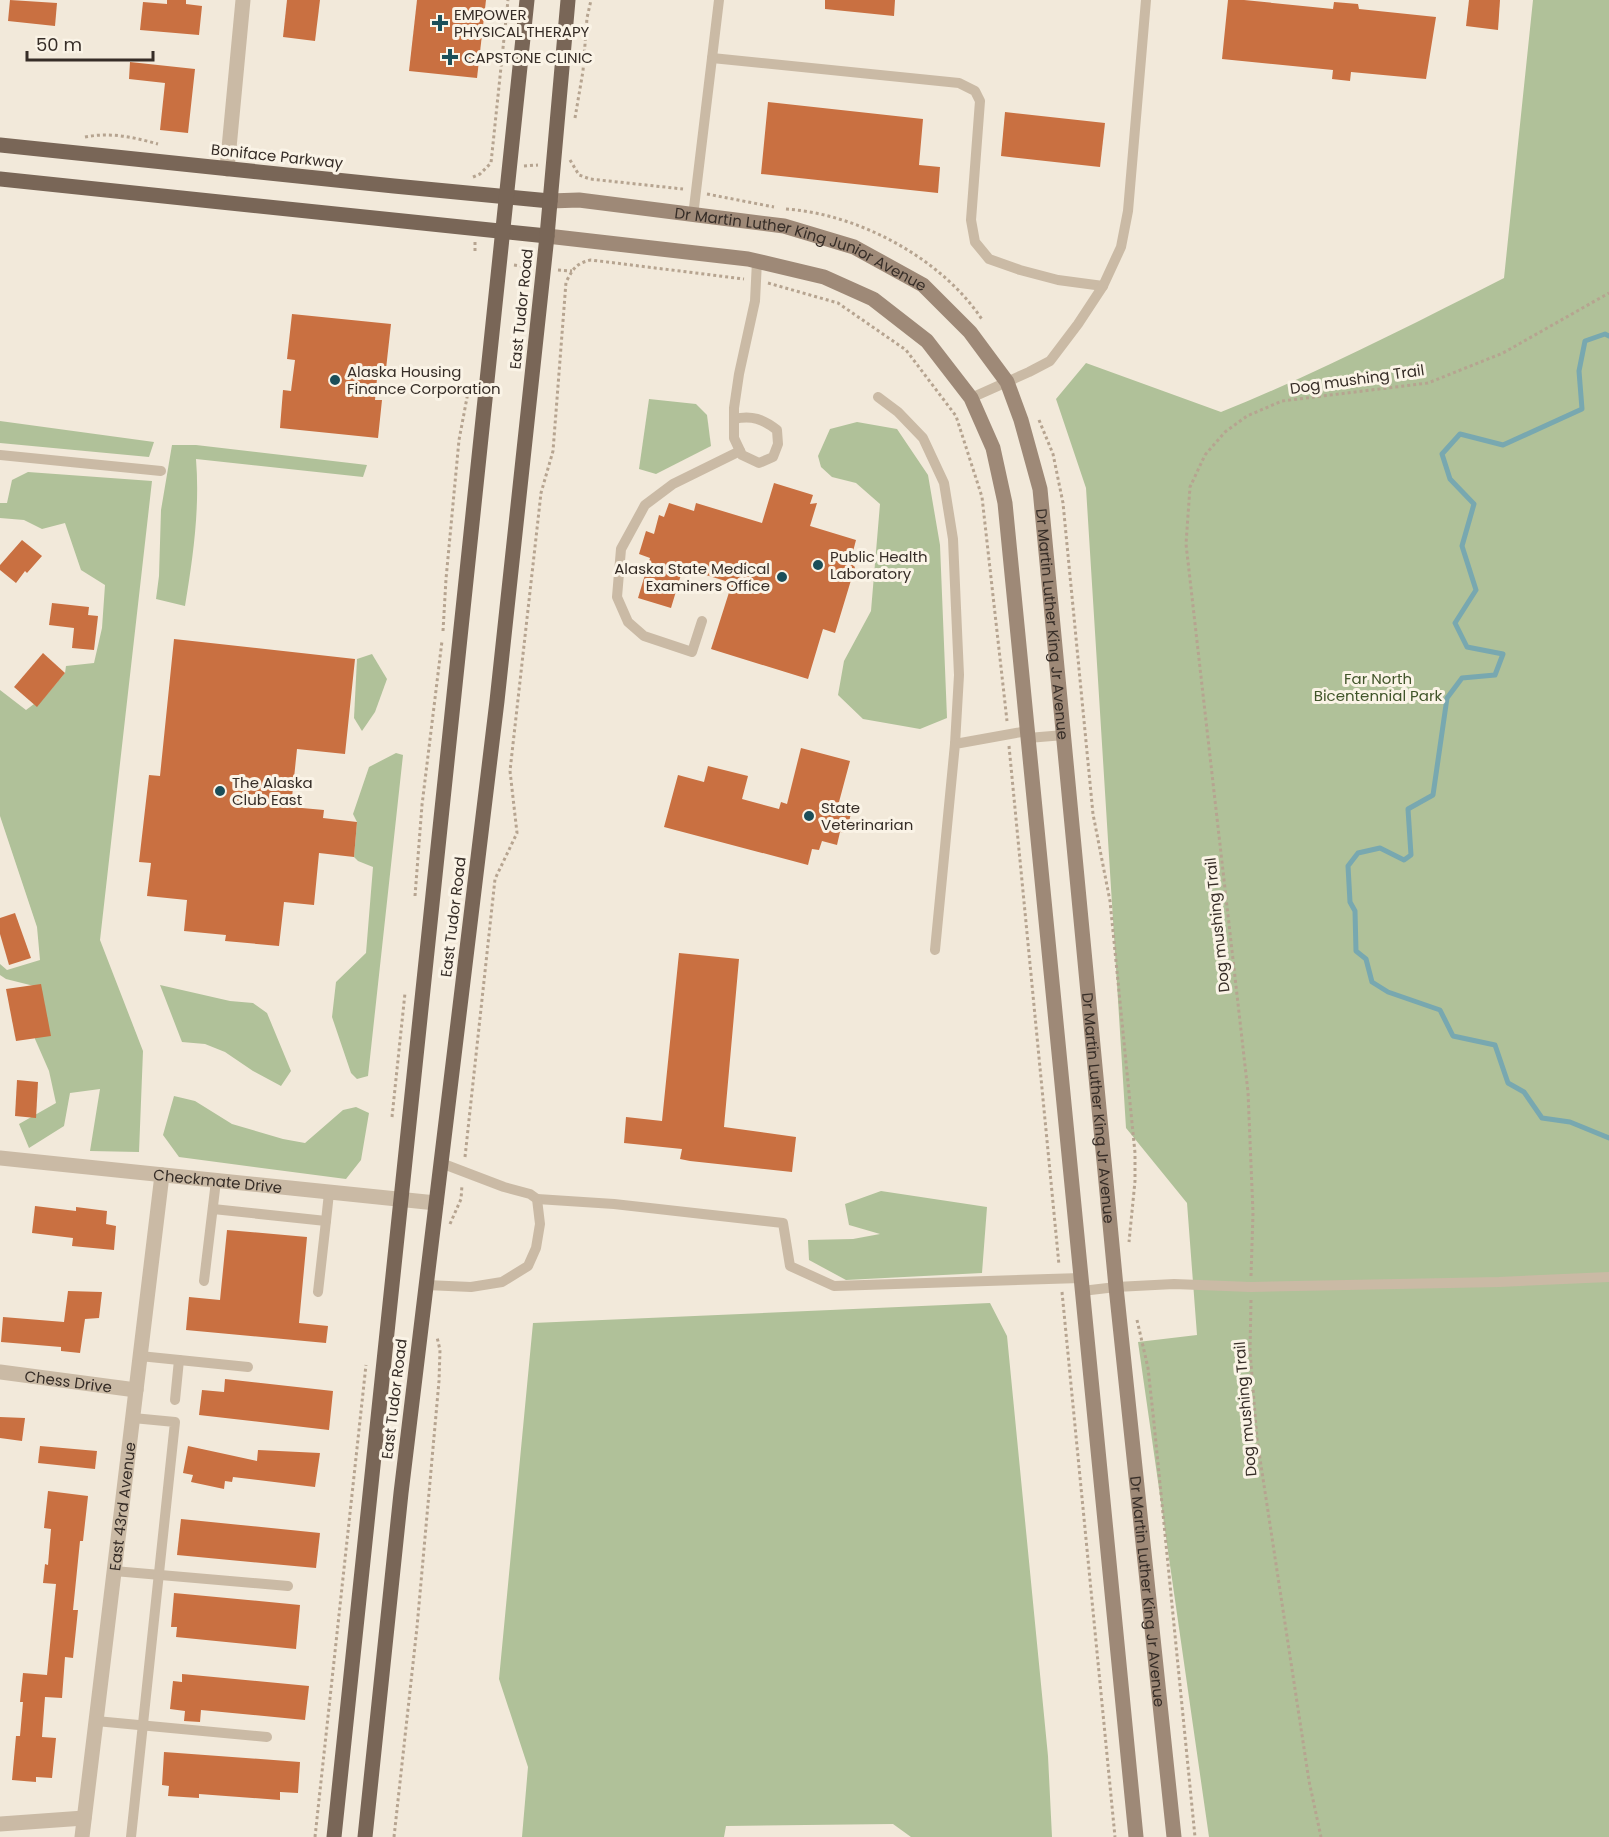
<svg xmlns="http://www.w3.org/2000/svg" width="1609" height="1837" font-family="Poppins,sans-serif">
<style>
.green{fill:#b0c199}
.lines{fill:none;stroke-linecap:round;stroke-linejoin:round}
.stream{stroke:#78a8b0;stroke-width:5}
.building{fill:#c97041}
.path{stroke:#b6a490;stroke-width:3;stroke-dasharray:3 3;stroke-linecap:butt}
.lane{stroke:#cabaa5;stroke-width:10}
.street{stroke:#cabaa5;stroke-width:15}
.secondary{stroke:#9e8977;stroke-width:15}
.primary{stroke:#796657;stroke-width:15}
.poi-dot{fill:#1b4e59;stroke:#faf3e6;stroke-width:2}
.labels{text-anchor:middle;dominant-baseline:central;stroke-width:6;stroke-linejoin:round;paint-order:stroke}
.poi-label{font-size:15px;fill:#362d27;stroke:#faf3e6;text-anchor:start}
.street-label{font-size:15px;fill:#362d27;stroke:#faf3e6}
.park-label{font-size:15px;fill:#41552a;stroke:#faf3e6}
</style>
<rect width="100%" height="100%" fill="#f2e9da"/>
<g class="green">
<path d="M1533 0H1609V1837H1209L1138 1342 1197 1335 1187 1203 1126 1128 1086 488 1056 399 1086 363 1221 412C1318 373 1411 325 1504 278Z"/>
<polygon points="649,399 696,404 707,415 711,446 656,474 639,469"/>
<polygon points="0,421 154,442 149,457 0,443"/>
<polygon points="857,422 897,429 928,475 940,545 947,718 920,729 863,719 838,695 844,661 871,611 880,504 856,483 832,477 821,467 818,456 830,429"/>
<path d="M172 445H196L367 465 363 477 196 459C200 509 193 557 185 606L156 599 159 576 161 510Z"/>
<polygon points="28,472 152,481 100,940 143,1051 139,1152 90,1151 100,1089 70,1093 64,1126 29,1148 19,1124 56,1103 49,1071 35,1039 34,986 6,979 0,975 0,964 7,970 40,960 37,927 0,816 0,690 26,710 34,704 37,706 65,673 66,666 94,663 102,628 105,585 81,570 65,523 42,529 24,520 0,518 0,503 7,503 12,480"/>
<polygon points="372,654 387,679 375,712 362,731 354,718 357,659"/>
<polygon points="396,753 403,755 368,1076 357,1079 351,1073 332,1017 336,982 366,953 373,867 358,861 354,857 357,822 353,814 369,767"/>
<polygon points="160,985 230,1001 253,1003 267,1013 291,1071 281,1086 253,1071 225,1052 205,1044 182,1042"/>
<polygon points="174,1096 195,1101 232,1124 283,1139 305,1143 343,1110 356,1107 369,1113 361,1160 346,1179 179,1157 163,1135"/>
<polygon points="881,1191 987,1207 982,1273 846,1280 809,1260 808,1240 853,1239 880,1234 849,1225 845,1204"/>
<polygon points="990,1303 1007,1336 1048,1756 1052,1837 911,1837 893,1824 726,1826 724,1837 522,1837 528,1767 499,1679 533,1323"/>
</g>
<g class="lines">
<polyline class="stream" points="1609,336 1605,334 1585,341 1579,371 1582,409 1503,445 1460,434 1442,454 1450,479 1474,504 1462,546 1476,590 1455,623 1467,647 1503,654 1495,675 1462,678 1447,698 1433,795 1408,809 1411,855 1404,860 1380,848 1358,853 1348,866 1350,902 1355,911 1356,951 1366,959 1372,982 1388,992 1440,1010 1453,1036 1495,1045 1508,1083 1524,1092 1542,1118 1570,1122 1609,1138"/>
</g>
<g class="building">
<polygon points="10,0 57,3 55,26 8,21"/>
<polygon points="167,0 186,0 186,4 202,6 199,35 140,30 143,2 167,4"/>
<polygon points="287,0 320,0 315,41 283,37"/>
<polygon points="417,0 486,0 477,78 409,71"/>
<polygon points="825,0 895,0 894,16 825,9"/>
<polygon points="1228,0 1244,0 1333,9 1334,2 1358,4 1359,9 1436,17 1426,79 1351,72 1350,81 1332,79 1333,70 1222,59"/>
<polygon points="1469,0 1500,0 1498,30 1466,26"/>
<polygon points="130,62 195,69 188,133 160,130 165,83 129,79"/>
<polygon points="768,102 923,119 919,165 940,167 938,193 761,174"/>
<polygon points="1005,112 1105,123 1100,167 1001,156"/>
<polygon points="292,314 391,324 386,369 378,368 375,400 382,400 378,438 280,428 283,390 291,391 295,360 287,359"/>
<polygon points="774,483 813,495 810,504 817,503 810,526 856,540 850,563 855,567 835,633 823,629 808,679 711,649 732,583 683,568 671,608 638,598 650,558 639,554 646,531 654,534 659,515 664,517 669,503 694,511 696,503 762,523"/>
<polygon points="22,540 42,556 27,573 25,571 16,583 0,570 0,565"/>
<polygon points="52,603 89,607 88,615 98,616 94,650 72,648 74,628 49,625"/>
<polygon points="174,639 355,659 345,754 297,749 291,807 324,810 323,818 357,822 354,857 319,853 314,905 284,902 279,946 225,941 226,935 184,931 187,900 147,896 151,863 139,862 149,775 160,776"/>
<polygon points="43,653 65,673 37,707 14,687"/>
<polygon points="801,748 850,761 839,802 853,806 846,833 840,832 837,845 822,841 819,850 812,849 808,865 664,827 678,775 704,782 708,766 748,776 742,799 779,809 781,802 787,804"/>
<polygon points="15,913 31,958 9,965 0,934 0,918"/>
<polygon points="679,953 739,959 724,1127 796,1137 792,1172 690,1161 680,1159 682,1149 624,1143 626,1117 662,1121"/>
<polygon points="41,984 51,1036 16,1041 6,989"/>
<polygon points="17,1080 38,1082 36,1118 15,1116"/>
<polygon points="35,1206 76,1211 76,1207 107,1211 106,1224 116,1226 114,1250 72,1246 73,1238 32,1233"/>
<polygon points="227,1230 307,1237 299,1323 328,1326 326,1343 186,1330 189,1297 220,1300"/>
<polygon points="68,1291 102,1292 99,1318 85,1319 80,1353 61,1351 61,1347 1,1342 3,1317 64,1322"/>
<polygon points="225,1379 333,1391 329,1430 199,1415 202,1390 224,1392"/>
<polygon points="0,1417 25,1418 22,1441 0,1438"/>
<polygon points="40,1446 97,1451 95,1469 38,1463"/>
<polygon points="188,1446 257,1461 258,1450 320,1453 315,1487 233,1477 232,1482 225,1481 224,1489 191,1482 193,1475 183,1473"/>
<polygon points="48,1491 88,1496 83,1541 80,1541 73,1610 78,1610 73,1658 65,1657 62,1698 45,1697 42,1737 56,1738 52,1778 36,1777 36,1782 12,1780 16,1736 20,1736 23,1702 20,1702 23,1673 47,1675 56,1584 43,1583 45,1564 48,1565 51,1529 44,1528"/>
<polygon points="181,1519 320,1533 316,1568 177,1555"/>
<polygon points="174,1593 300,1605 296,1649 176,1637 177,1627 171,1627"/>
<polygon points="182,1674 309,1686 305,1720 201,1710 200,1722 184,1721 185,1711 170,1709 173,1681 182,1682"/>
<polygon points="164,1752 300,1762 298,1793 280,1792 280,1800 199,1794 199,1798 168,1796 169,1786 162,1785"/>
</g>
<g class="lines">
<g class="path">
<polyline points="575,118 583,71 587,18 591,0"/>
<path d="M85 137C110 132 133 137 158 144"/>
<polyline points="570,160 579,175 590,179 683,189"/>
<polyline points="524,166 538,165"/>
<polyline points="473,177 480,174 491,163 508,0"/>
<polyline points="707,194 774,207"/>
<path d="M786 209C859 214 943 259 983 321"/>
<polyline points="475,242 475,252"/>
<polyline points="514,265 528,267"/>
<polyline points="558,270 572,271"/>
<polyline points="768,283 838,303 906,350 956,416 982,497 1007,721"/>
<polyline points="1039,420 1053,454 1063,503 1093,814 1110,901 1135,1153 1135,1181 1129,1242"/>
<polyline points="443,631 446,579 459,440 469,387"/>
<polyline points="1009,746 1059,1265"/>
<polyline points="415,896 422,805 442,641"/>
<polyline points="392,1117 405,993"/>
<path d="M465 1157 495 879 517 833 510 771 541 493 553 451 566 282C573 269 576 263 591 260L744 279"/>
<polyline points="450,1224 461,1199 462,1185"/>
<polyline points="1251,1276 1253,1213 1248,1092 1186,544 1190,487 1205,455 1225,432 1247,416 1282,401 1428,383 1503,353 1609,293"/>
<polyline points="1062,1292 1115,1837"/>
<polyline points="1251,1300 1250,1351 1257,1439 1309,1781 1321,1837"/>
<polyline points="1137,1320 1148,1368 1154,1423 1195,1837"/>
<polyline points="315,1837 366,1365"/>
<polyline points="394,1837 417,1627 439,1381 440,1350 437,1337"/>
</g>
<g class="lane">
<polyline points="712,58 959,83 975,91 980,101 971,220 975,242 989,259 1020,270 1058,280 1103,286"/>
<polyline points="693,216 719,0"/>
<polyline points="878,397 898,412 923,438 944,483 953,539 956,608 959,675 955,744"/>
<polyline points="971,398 1029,372 1050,361 1078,324 1103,286 1121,247 1128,211 1146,0"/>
<path d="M734 419C752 415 763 419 777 430L778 444 773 457 759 463 742 455 734 438V408L739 374 755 301 757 261"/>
<polyline points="0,455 161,471"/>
<polyline points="702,621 692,652 644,636 628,622 617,597 621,549 645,505 673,484 740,451"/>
<polyline points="1028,738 1064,735"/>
<polyline points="935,950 955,744 1027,731"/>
<polyline points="537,1199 614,1204 783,1223 790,1266 834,1286 1081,1278"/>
<polyline points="213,1209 326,1221 318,1292"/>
<polyline points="326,1221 329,1193"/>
<polyline points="204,1281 216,1181"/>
<polyline points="426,1285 471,1287 502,1282 528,1266 536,1248 540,1224 537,1199 530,1194 504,1187 441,1163"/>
<polyline points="1082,1291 1116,1287 1174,1284 1251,1287 1499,1282 1609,1277"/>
<polyline points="140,1356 248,1367"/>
<polyline points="175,1400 179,1360"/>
<polyline points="114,1571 288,1586"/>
<polyline points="96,1721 267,1737"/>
<polyline points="131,1837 175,1422 133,1418"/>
</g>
<g class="street">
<polyline points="227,169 243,0"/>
<path id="s1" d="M0 1158 436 1203"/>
<path id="s2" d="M0 1372 136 1390"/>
<polyline points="0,1824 84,1818"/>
<path id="s3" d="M82 1837 162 1175"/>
</g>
<g class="secondary">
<path id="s4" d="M550 201 579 200 784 226 854 247 923 285 970 332 1007 382 1021 420 1040 489 1116 1287 1174 1837"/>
<polyline points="547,236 748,259 824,277 873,299 927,341 971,398 993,448 1005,503 1136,1837"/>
</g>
<g class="primary">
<polyline points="0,145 394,186 550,201"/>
<polyline points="0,179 547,236"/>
<polyline points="334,1837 527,0"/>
<polyline points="365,1837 401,1493 497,701 547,236 568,0"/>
</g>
</g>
<g class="poi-dot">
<path d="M437 14h6v6h6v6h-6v6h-6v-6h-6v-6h6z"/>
<path d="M447 48h6v6h6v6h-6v6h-6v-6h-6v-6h6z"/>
<circle cx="335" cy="380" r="6"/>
<circle cx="818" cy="565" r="6"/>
<circle cx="782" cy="577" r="6"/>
<circle cx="220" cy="791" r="6"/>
<circle cx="809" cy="816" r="6"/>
</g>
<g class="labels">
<g class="poi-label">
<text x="454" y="14">EMPOWER<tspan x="454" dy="17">PHYSICAL THERAPY</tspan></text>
<text x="464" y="57">CAPSTONE CLINIC</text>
<text x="347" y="371">Alaska Housing<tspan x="347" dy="17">Finance Corporation</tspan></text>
<text x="830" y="556">Public Health<tspan x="830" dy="17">Laboratory</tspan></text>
<text x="770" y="568" text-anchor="end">Alaska State Medical<tspan x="770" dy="17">Examiners Office</tspan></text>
<text x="232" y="782">The Alaska<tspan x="232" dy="17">Club East</tspan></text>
<text x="821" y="807">State<tspan x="821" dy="17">Veterinarian</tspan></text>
</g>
<g class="street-label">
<text transform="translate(277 156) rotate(6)">Boniface Parkway</text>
<text stroke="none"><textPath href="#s4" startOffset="258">Dr Martin Luther King Junior Avenue</textPath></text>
<text transform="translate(521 309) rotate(-84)">East Tudor Road</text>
<text transform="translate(1357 379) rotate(-8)">Dog mushing Trail</text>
<text stroke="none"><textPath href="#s4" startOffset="764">Dr Martin Luther King Jr Avenue</textPath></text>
<text transform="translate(453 917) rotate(-83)">East Tudor Road</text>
<text transform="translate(1217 925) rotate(-96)">Dog mushing Trail</text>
<text stroke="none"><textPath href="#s4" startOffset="1250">Dr Martin Luther King Jr Avenue</textPath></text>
<text stroke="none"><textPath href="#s1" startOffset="219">Checkmate Drive</textPath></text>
<text stroke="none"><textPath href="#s2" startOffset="69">Chess Drive</textPath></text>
<text transform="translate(394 1399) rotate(-83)">East Tudor Road</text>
<text transform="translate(1245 1409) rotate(-95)">Dog mushing Trail</text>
<text stroke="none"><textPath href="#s3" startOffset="333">East 43rd Avenue</textPath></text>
<text stroke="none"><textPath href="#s4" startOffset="1736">Dr Martin Luther King Jr Avenue</textPath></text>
</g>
<g class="park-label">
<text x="1378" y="678">Far North<tspan x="1378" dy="17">Bicentennial Park</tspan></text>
</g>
</g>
<path d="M27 51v9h126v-9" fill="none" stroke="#362d27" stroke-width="3"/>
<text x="36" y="51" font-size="18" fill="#362d27" stroke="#faf3e6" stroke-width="4.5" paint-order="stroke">50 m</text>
</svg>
